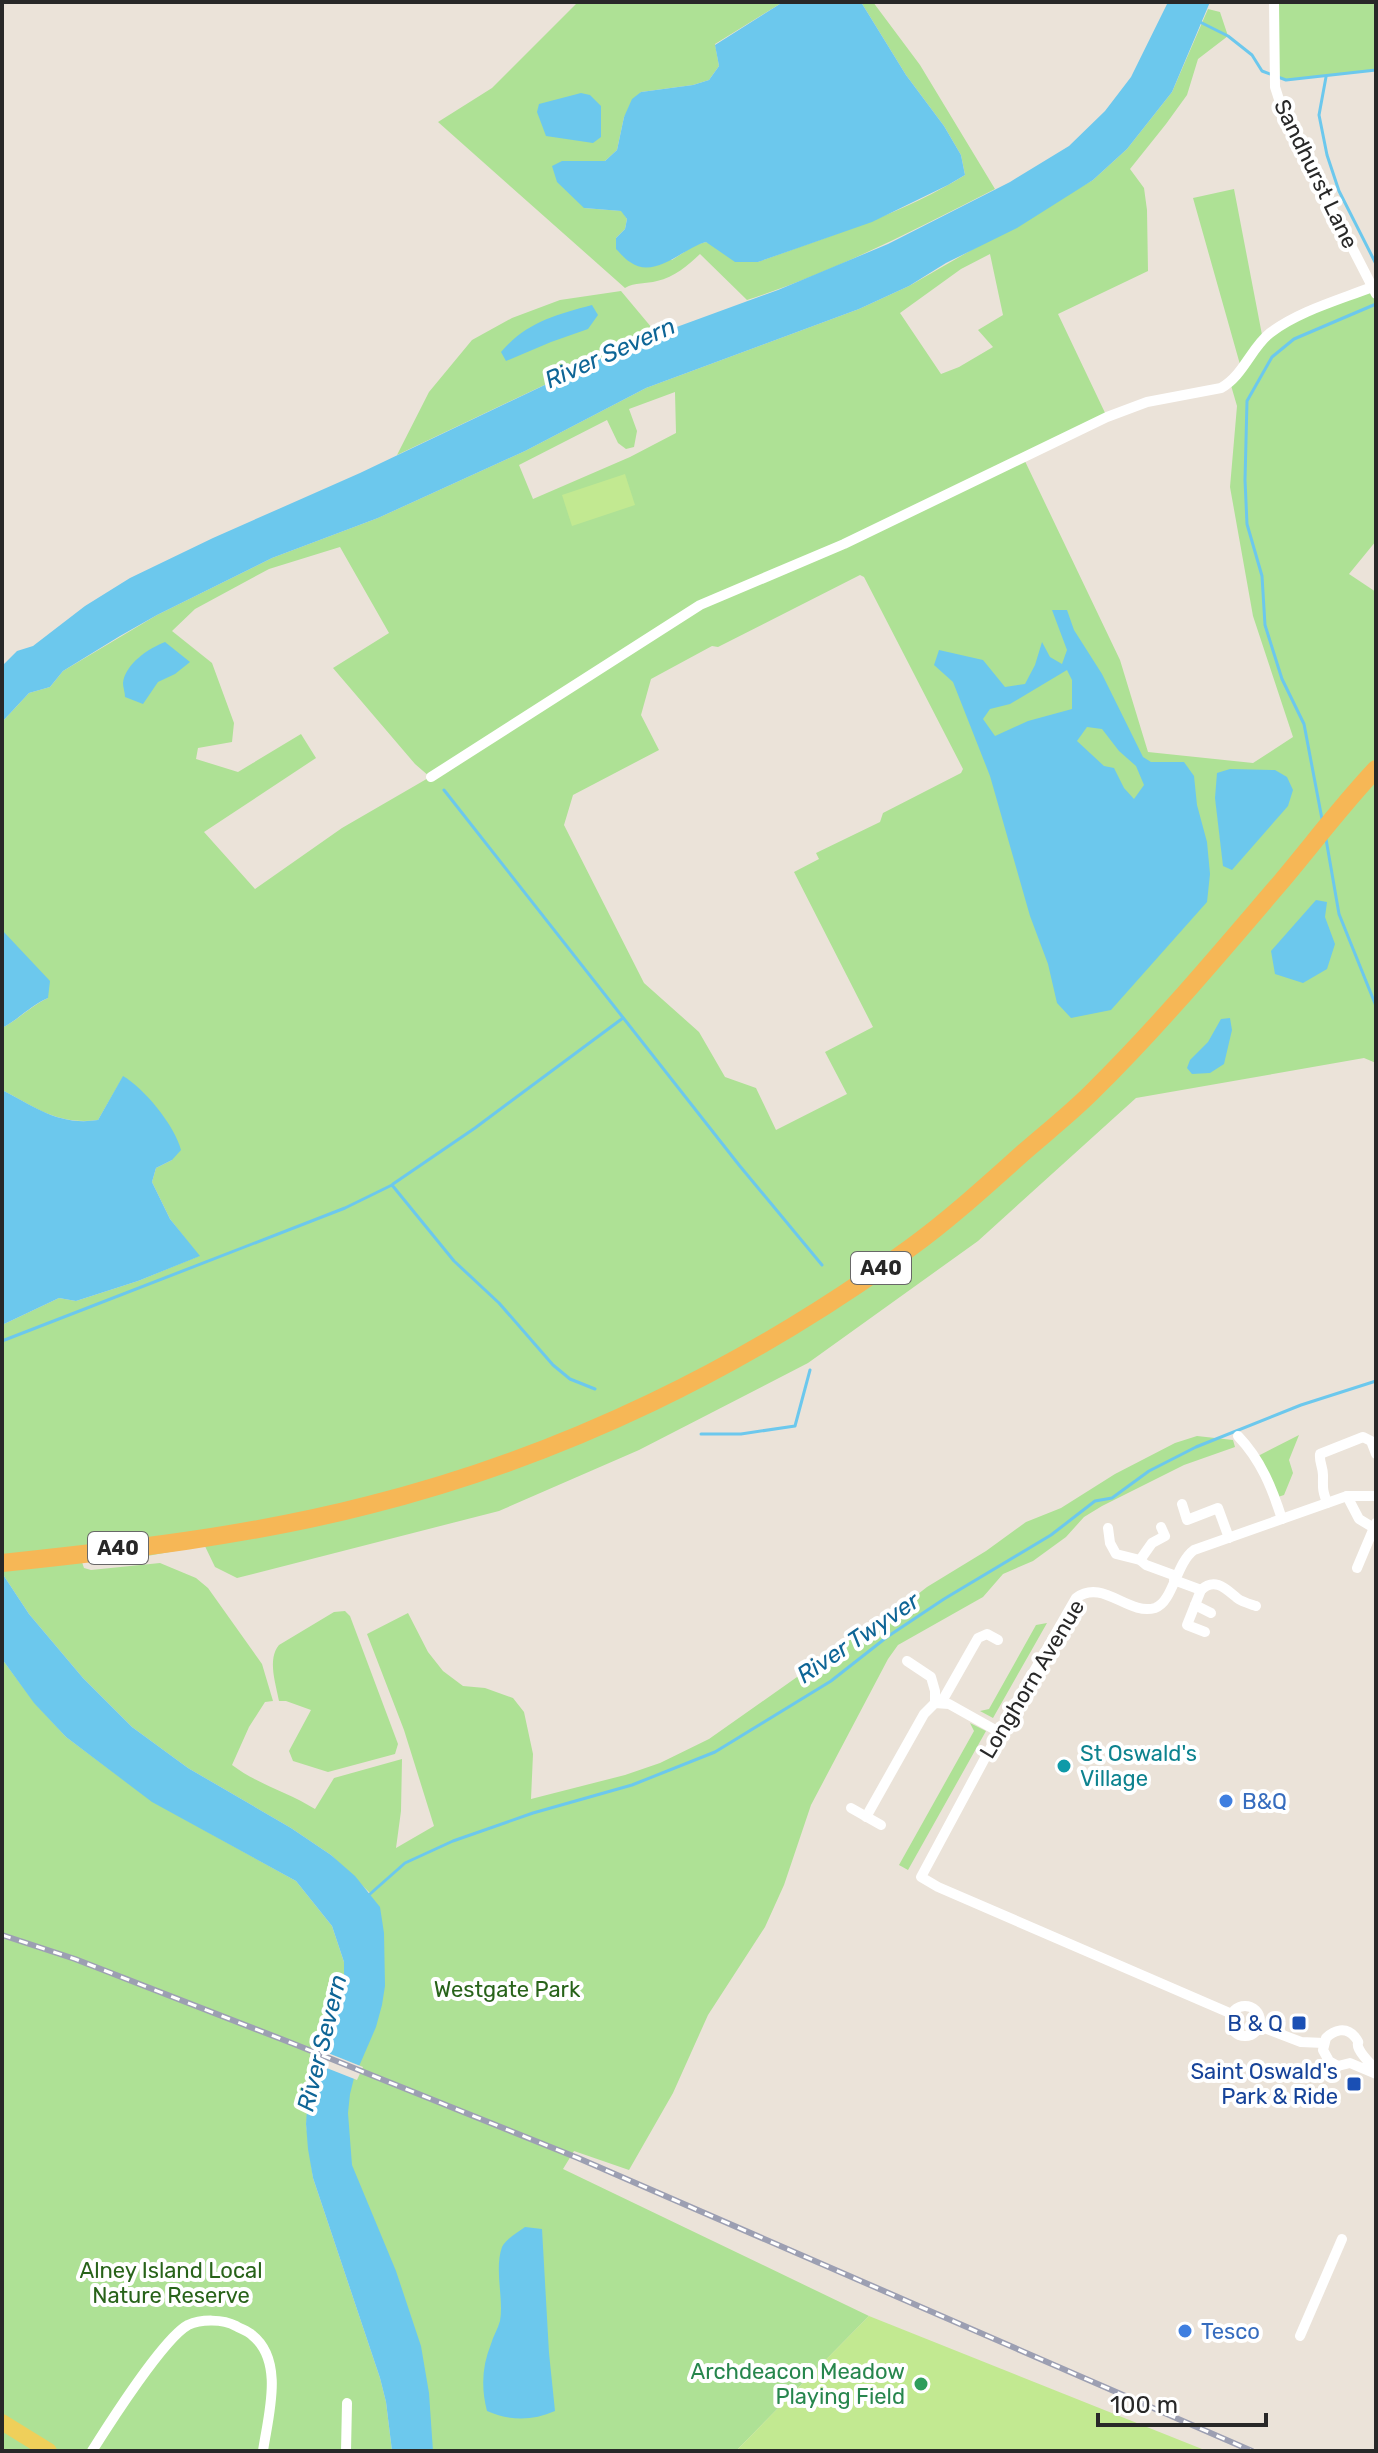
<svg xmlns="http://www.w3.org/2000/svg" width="1378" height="2453" font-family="Rubik,sans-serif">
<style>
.green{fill:#aee195;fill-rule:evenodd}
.pitch{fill:#c2e991}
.water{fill:#6cc8ed;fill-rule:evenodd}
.pier{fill:#ebe3d9}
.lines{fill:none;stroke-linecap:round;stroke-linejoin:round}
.stream{stroke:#6cc8ed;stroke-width:3}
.minor{stroke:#fff;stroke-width:10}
.primary{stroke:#efcf5a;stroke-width:16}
.trunk{stroke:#f6b756;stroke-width:18}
.rail-casing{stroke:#9c9fb2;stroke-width:6}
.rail{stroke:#fff;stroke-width:3;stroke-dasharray:9;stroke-linecap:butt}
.culture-dot{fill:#0f9aa8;stroke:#fff;stroke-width:3}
.shop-dot{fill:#3f7fe0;stroke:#fff;stroke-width:3}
.transit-dot{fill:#1a4fb4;stroke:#fff;stroke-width:3}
.leisure-dot{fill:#2e9e5b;stroke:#fff;stroke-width:3}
.labels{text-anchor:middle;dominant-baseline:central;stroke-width:8;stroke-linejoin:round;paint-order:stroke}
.shield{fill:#fff;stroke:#686868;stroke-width:2}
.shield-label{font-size:20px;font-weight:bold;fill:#282828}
.street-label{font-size:22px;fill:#282828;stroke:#fff}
.culture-label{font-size:22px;fill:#0d838f;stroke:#fff;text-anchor:start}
.shop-label{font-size:22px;fill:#366cbe;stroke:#fff;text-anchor:start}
.park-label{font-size:22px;fill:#28631a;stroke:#fff}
.transit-label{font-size:22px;fill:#164399;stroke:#fff;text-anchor:end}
.leisure-label{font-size:22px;fill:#27864d;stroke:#fff;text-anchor:end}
.water-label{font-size:24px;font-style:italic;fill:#0e6596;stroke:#fff}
</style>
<rect width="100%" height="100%" fill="#ebe3d9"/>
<g class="green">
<path d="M578 2H783L715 44 719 66 709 80 693 85 641 92 624 117 617 150 605 161 587 162 584 208 622 211 627 219 625 229 616 238 672 260 695 245 706 242 758 262C828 236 901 215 965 175L961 155 944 126 906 75 861 2H873L920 65 995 189C914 230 834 272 747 300L700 254C687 266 675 277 657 281 646 284 635 282 625 288L438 122 492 88Z"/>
<polygon points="1274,2 1376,2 1376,70 1286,80 1274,75"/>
<path d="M1208 9 1220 12 1228 36 1198 59 1187 95 1166 124 1130 169 1144 188 1147 210 1148 271 1058 314 1107 417 1023 457 1120 660 1148 752 1253 763 1293 737 1253 616 1230 487 1237 406 1230 382 1241 368 1193 198 1234 189 1263 340 1268 334 1372 287 1376 294V541L1349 574 1376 592V1063L1364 1058 1136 1098 978 1241 808 1363 639 1450 499 1511 237 1578 215 1567 202 1540 181 1550 102 1564 97 1561 82 1562 84 1568 91 1570 160 1563 196 1578 208 1588 262 1664 273 1701 265 1702 249 1727 232 1765C257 1784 288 1792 315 1809L334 1778 402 1759 401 1811 396 1848 434 1826 404 1730 367 1634 408 1613 428 1652 443 1671 463 1686 485 1688 513 1698 524 1712 533 1754 531 1799 625 1775 660 1763 709 1739 848 1641 876 1627 927 1587 986 1551 1026 1522 1061 1508 1115 1474 1175 1443 1197 1436 1233 1440 1235 1447 1184 1465 1102 1506 1084 1517 1066 1537 1033 1561 1003 1574 983 1597 898 1645 888 1659 811 1805 784 1885 765 1927 708 2015 673 2093 629 2170 574 2151 563 2169 869 2316 736 2451H412L330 2153 370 1893 331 1855 291 1828 188 1768 132 1727 83 1678 29 1614 2 1573V1325L59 1298 76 1301 138 1281 199 1256 170 1219 152 1182 156 1168 172 1160 123 1077 98 1120C57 1125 37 1108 2 1090V1028C19 1019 31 1006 48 998L2 930V722L29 693 50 687 63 671 157 615 272 558 378 518 525 451 646 388 859 309 909 286 1093 180 1127 149 1172 92ZM990 254 1003 315 978 330 993 347 959 367 941 374 900 313 961 269ZM675 392 676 433 630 457 533 499 519 465 607 420 618 443 626 449 634 447 637 431 629 409ZM340 547 389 633 333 668 415 764 430 777 342 828 255 889 204 832 316 758 301 734 238 772 196 759 198 748 232 742 234 723 212 663 172 631 195 609 269 569ZM860 575 864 577 963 769 961 773 883 813 880 822 816 853 819 859 794 872 873 1027 825 1052 847 1094 776 1130 756 1088 725 1077 699 1032 644 983 564 825 573 795 659 750 641 715 651 679 712 646 718 647Z"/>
<polygon points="621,291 657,334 633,343 397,455 429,392 472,340 512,318 560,300"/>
<polygon points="1299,1435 1289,1460 1293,1473 1284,1495 1278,1497 1258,1456"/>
<path d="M345 1611 350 1616 398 1744 395 1754 328 1772 293 1761 289 1751 311 1710 286 1701H279C276 1684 267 1659 279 1645L334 1612Z"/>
<polygon points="1047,1623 993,1718 980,1711 989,1709 1036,1625"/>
<polygon points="2,1659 34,1702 66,1737 152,1801 296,1881 332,1926 344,1962 344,1982 334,2023 323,2048 306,2124 313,2178 380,2378 386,2402 392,2451 2,2451"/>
<polygon points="970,1723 986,1731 908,1870 899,1865 974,1731"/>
</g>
<g class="pitch">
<polygon points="625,474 635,505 572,526 562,495"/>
<polygon points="869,2316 1207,2451 736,2451"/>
</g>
<g class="water">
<path d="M783 2H861L906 75 944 126 961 155 965 175 948 185 872 222 758 262H735L706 242C683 248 655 280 630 262 625 259 620 253 616 249V238L625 229 627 219 621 211 584 208 557 182 552 166 562 161H605L617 150 624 117 632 99 641 92 693 85 709 80 719 66 715 45Z"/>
<polygon points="1168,2 1210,2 1172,92 1127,149 1093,180 1017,228 946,263 909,286 859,309 646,388 525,451 378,518 272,558 157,615 120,636 63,671 50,687 29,693 2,722 2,666 17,651 33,646 85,606 130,578 213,538 360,473 633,343 778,290 888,244 1010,182 1069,146 1105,111 1131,77"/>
<polygon points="581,93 590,95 601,106 601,137 593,143 546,136 537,112 539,104"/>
<path d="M592 305 598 315 588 329 551 342 506 361 501 352C527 322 555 315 592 305Z"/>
<path d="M1052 610H1067L1074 630 1102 674 1143 757 1151 762H1184L1194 776 1197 805 1207 842 1210 874 1207 902 1111 1010 1071 1018 1057 1003 1048 964 1030 916 990 776 953 682 934 665 939 650 983 660 1005 687 1025 684 1035 665 1042 642 1050 657 1062 664 1067 650ZM1067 670 1072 680V709L1028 721 995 736 983 719 990 709 1010 704ZM1087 727 1102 729 1119 751 1136 766 1144 785 1134 799 1124 788 1114 768 1104 766 1077 741Z"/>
<path d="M165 642 190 662 175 674 158 682 143 704 125 697C125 692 123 688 123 683 125 664 149 648 165 642Z"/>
<polygon points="1230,769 1275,770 1287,777 1293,790 1288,806 1232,870 1223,866 1215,798 1217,773"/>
<polygon points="1316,900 1327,902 1325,917 1335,944 1327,969 1303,983 1275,974 1271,951"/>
<path d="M2 930 50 981 48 998C30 1006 19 1019 2 1028Z"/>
<polygon points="1230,1018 1232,1030 1224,1064 1210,1073 1192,1074 1187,1068 1190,1060 1208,1042 1221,1019"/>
<path d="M123 1076C144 1088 175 1126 181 1150L172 1160 156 1168 152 1182 170 1219 200 1256 138 1281 76 1301 59 1298 2 1325V1090C35 1107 59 1126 98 1120Z"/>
<polygon points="2,1573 29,1614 83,1678 132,1727 188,1768 291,1828 331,1855 355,1876 380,1907 384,1933 385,1986 382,2005 376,2027 354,2078 350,2094 348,2113 352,2165 396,2271 421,2346 429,2393 433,2451 392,2451 386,2402 380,2378 313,2178 308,2149 306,2124 308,2095 323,2048 334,2023 344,1982 344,1962 332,1926 296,1881 152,1802 66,1737 34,1703 2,1659"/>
<path d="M525 2227 542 2229 549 2353 555 2411C532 2421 510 2421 487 2411 481 2388 482 2366 491 2344 493 2336 498 2329 500 2321 504 2298 494 2270 502 2247 506 2239 518 2232 525 2227Z"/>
</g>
<polygon class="pier" points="318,2049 363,2067 357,2080 314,2063"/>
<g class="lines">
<g class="stream">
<polyline points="1200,22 1228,36 1252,55 1262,71 1286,80 1376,70"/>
<polyline points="1326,77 1319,115 1327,155 1339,191 1376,264"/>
<polyline points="444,790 739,1165 822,1265"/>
<polyline points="1322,819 1304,724 1282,679 1265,625 1262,576 1247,524 1245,480 1247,401 1272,357 1294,339 1376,304"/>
<polyline points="1326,839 1339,914 1376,1006"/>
<polyline points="393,1184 475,1128 623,1018"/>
<polyline points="2,1341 345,1208 392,1185 454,1261 499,1303 553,1365 570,1379 595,1389"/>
<polyline points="701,1434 741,1434 795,1426 810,1370"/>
<polyline points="370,1894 405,1863 453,1841 533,1813 632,1785 715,1752 831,1681 887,1637 944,1599 1051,1535 1095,1501 1112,1498 1149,1471 1196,1447 1301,1405 1376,1381"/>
</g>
<g class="minor">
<polyline points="1274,2 1275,87 1284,115 1376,294"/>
<path d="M431 777 700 605 844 544 1107 417 1147 402 1221 388C1243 376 1251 348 1270 333 1299 311 1339 300 1372 287"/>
<path d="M1238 1436C1261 1460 1272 1488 1282 1519"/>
<polyline points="1347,1496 1359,1519 1374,1528"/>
<path d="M1327 1503C1322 1488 1323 1489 1323 1475 1323 1467 1319 1462 1320 1454L1363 1437 1371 1441 1376 1454"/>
<polyline points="1182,1504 1187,1520 1218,1508 1229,1538"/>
<polyline points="1108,1528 1110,1543 1116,1554 1140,1560 1146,1565 1176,1576"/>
<polyline points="1140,1560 1152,1543 1165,1536 1161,1527"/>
<polyline points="1357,1568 1376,1523"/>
<path d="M1174 1580 1201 1590C1215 1577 1226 1589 1237 1598 1242 1602 1250 1604 1256 1606"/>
<polyline points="1201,1590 1187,1625 1205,1632"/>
<polyline points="1195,1605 1211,1613"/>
<polyline points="907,1661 931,1677 935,1691 935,1703"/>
<polyline points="941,1703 978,1638 987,1634 998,1640"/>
<polyline points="851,1808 881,1825"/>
<polyline points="866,1817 924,1714 935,1703 949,1704 999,1732"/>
<circle cx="1245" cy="2021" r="15"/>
<path d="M1232 2014 938 1887 921 1877 999 1732 1076 1598C1103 1578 1128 1616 1155 1608 1173 1602 1176 1563 1194 1550L1347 1496H1376"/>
<polyline points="1259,2026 1301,2042 1324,2043"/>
<path d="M1376 2070C1371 2064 1363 2057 1359 2049 1355 2040 1362 2046 1355 2037 1346 2026 1334 2030 1326 2038L1323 2050 1329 2061 1338 2066 1350 2063 1376 2074"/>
<polyline points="1300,2336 1342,2239"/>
<path d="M92 2451C109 2424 164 2338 188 2325 201 2319 223 2319 236 2326 241 2329 248 2331 252 2335 285 2361 268 2416 263 2451"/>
<polyline points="346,2451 347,2403"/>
</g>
<polyline class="primary" points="2,2422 49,2451"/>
<path class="trunk" d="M2 1563C125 1550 249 1536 369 1505 564 1456 748 1366 910 1248 950 1219 987 1185 1024 1152 1047 1132 1071 1113 1092 1092 1159 1026 1219 954 1280 883 1312 845 1342 805 1376 769"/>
<defs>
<polyline id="rail" points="2,1935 75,1959 289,2042 578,2158 1252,2451"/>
</defs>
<use href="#rail" class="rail-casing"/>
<use href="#rail" class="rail"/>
</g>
<circle class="culture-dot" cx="1064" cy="1766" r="8"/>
<g class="shop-dot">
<circle cx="1226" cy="1801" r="8"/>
<circle cx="1185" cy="2331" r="8"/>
</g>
<g class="transit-dot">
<rect x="1291" y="2015" width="16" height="16" rx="4"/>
<rect x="1346" y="2076" width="16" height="16" rx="4"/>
</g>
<circle class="leisure-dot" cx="921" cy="2384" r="8"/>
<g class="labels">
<g class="shield">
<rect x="851" y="1252" width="60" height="32" rx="6"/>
<rect x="88" y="1532" width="60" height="32" rx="6"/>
</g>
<g class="shield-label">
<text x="881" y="1268">A40</text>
<text x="118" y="1548">A40</text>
</g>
<g class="street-label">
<text transform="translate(1316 174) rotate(64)">Sandhurst Lane</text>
<text transform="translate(1032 1679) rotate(-59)">Longhorn Avenue</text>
</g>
<g class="culture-label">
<text x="1080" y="1753">St Oswald's<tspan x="1080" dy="25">Village</tspan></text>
</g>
<g class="shop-label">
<text x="1242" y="1801">B&amp;Q</text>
<text x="1201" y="2331">Tesco</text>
</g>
<g class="park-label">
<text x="507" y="1989">Westgate Park</text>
<text x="171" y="2270">Alney Island Local<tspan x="171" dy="25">Nature Reserve</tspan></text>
</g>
<g class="transit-label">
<text x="1283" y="2023">B &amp; Q</text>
<text x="1338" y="2071">Saint Oswald's<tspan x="1338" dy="25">Park &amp; Ride</tspan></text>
</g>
<g class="leisure-label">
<text x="905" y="2371">Archdeacon Meadow<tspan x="905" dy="25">Playing Field</tspan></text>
</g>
<g class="water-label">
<text transform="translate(610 353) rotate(-24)">River Severn</text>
<text transform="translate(858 1638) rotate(-34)">River Twyver</text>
<text transform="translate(322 2043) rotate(-76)">River Severn</text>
</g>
</g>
<rect width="1378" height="2453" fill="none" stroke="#282828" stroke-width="8"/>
<path d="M1098 2413v12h168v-12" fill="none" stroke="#282828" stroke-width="4"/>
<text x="1110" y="2413" font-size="24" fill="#282828" stroke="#ffffff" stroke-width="6" paint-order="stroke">100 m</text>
</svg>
